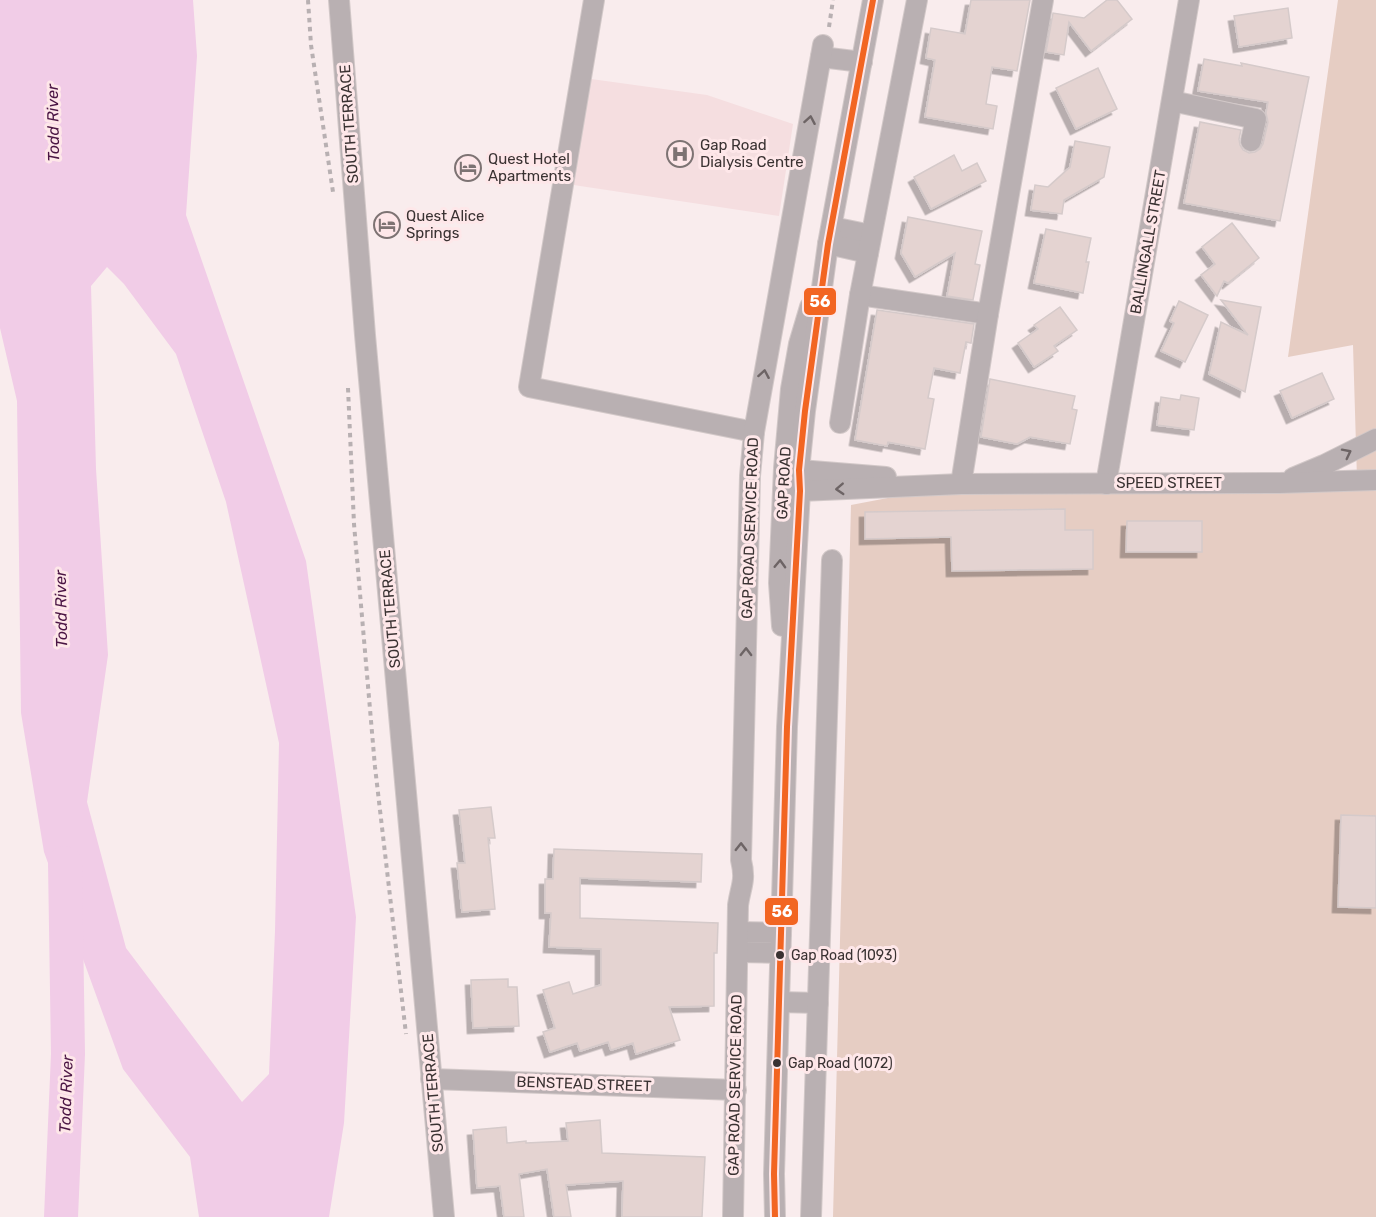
<svg xmlns="http://www.w3.org/2000/svg" width="1376" height="1217" font-family="Rubik,sans-serif">
<style>
.built{fill:#f5dee0}
.green{fill:#e6cdc3}
.water{fill:#f1cce7;fill-rule:evenodd}
.lines{fill:none;stroke-linecap:round;stroke-linejoin:round}
.river{stroke:#f1cce7;stroke-width:34}
.building{fill:#e4d3d1;stroke:#d5caca;stroke-width:1.5;filter:url(#shadow)}
.minor-casing{stroke:#d2c8c8;stroke-width:22}
.path{stroke:#b8b0b2;stroke-width:4;stroke-dasharray:4.5 4.5;stroke-linecap:butt}
.minor{stroke:#b9b0b2;stroke-width:20}
.bus-1-casing{stroke:#fee7e9;stroke-width:10}
.bus-1{stroke:#f26522;stroke-width:6}
.oneway{stroke:#6d6465}
.bus-dot{fill:#3a3232;stroke:#fee7e9;stroke-width:2}
.labels{text-anchor:middle;dominant-baseline:central;stroke-width:6;stroke-linejoin:round;paint-order:stroke}
.bus-label{font-size:14px;fill:#3a3232;stroke:#fee7e9;text-anchor:start}
.street-label{font-size:15px;fill:#3a3232;stroke:#fee7e9}
.poi-label{font-size:15px;fill:#3a3232;stroke:#fee7e9;text-anchor:start}
.water-label{font-size:16px;font-style:italic;fill:#4b1544;stroke:#fee7e9}
.line-badge{stroke:#fee7e9;stroke-width:2}
.badge-label{font-size:16px;text-anchor:middle;font-weight:bold;fill:#fff}
</style>
<defs>
<filter id="shadow"><feDropShadow dx="-5.5" dy="5.5" stdDeviation="0" flood-color="#0004"/></filter>
</defs>
<rect width="100%" height="100%" fill="#f9eced"/>
<polygon class="built" points="584,78 707,95 793,124 779,216 567,184"/>
<polygon class="green" points="1338,0 1376,0 1376,1217 833,1217 851,505 961,484 1357,479 1353,345 1288,357"/>
<path class="water" d="M0 0H193L197 56 186 215 306 561 356 917 344 1123 329 1217H199L190 1157 123 1069 44 852 21 713 17 401 0 328ZM107 267 124 284 176 354 226 502 279 743 275 931 269 1074 242 1102 126 948 87 802 108 655 96 469 91 286Z"/>
<g class="lines">
<polyline class="river" points="61,1217 68,1054 65,863"/>
</g>
<g class="building">
<polygon points="971,0 1030,0 1017,71 992,67 986,104 997,106 993,129 925,117 935,60 926,58 931,28 965,34"/>
<polygon points="1107,0 1117,0 1132,19 1091,51 1069,22 1064,55 1046,52 1053,13 1084,18"/>
<polygon points="1288,8 1292,38 1239,47 1234,16"/>
<polygon points="1204,59 1242,66 1241,63 1309,77 1280,221 1184,203 1200,122 1241,130 1239,139 1240,145 1243,150 1249,153 1255,152 1260,149 1263,144 1268,122 1266,113 1268,102 1198,91"/>
<polygon points="1098,68 1117,109 1076,129 1056,88"/>
<polygon points="1075,141 1110,147 1104,177 1064,200 1062,214 1031,210 1035,185 1048,187 1070,167"/>
<polygon points="954,155 962,171 977,163 986,181 931,209 914,177"/>
<polygon points="908,217 982,231 975,264 980,265 973,300 947,296 955,253 915,277 901,253"/>
<polygon points="1232,223 1259,258 1228,283 1224,281 1217,296 1201,275 1215,264 1202,247"/>
<polygon points="1046,229 1091,238 1086,262 1089,262 1083,293 1034,283"/>
<polygon points="1221,300 1261,307 1245,392 1209,374 1221,322 1248,335"/>
<polygon points="1179,301 1208,315 1185,362 1161,351 1174,323 1170,321"/>
<polygon points="1060,307 1077,330 1054,346 1058,351 1034,367 1018,343 1038,329 1034,325"/>
<polygon points="877,310 974,324 971,343 966,342 960,373 934,368 928,398 934,399 925,449 888,442 887,446 855,440"/>
<polygon points="1322,373 1334,399 1292,418 1280,391"/>
<polygon points="990,379 1075,396 1072,409 1077,410 1070,444 1030,437 1017,444 981,437"/>
<polygon points="1181,395 1199,398 1194,430 1157,425 1161,397 1180,400"/>
<polygon points="1065,509 1065,530 1093,530 1093,569 952,571 951,537 865,539 865,512"/>
<polygon points="1127,521 1202,521 1202,552 1126,552"/>
<polygon points="491,807 495,838 488,838 495,909 462,912 457,863 465,863 459,810"/>
<polygon points="1341,815 1376,816 1376,908 1338,907"/>
<polygon points="554,849 702,854 701,882 580,878 580,918 718,923 717,953 714,953 714,1006 669,1007 680,1040 636,1054 633,1043 611,1050 608,1042 580,1051 577,1043 550,1052 543,1032 555,1028 543,990 569,982 573,994 601,985 601,949 549,947 551,913 545,913 545,879 553,879"/>
<polygon points="508,979 508,987 517,987 519,1026 473,1028 471,980"/>
<polygon points="600,1120 602,1153 705,1157 702,1217 622,1217 623,1181 566,1185 571,1217 554,1217 547,1169 519,1174 524,1217 504,1217 500,1186 477,1188 473,1130 506,1127 507,1143 526,1141 526,1143 568,1141 566,1123"/>
</g>
<g class="lines">
<defs>
<g id="minor">
<polyline points="339,0 365,335 444,1217"/>
<polyline points="594,0 529,387 754,432"/>
<polyline points="821,57 862,62"/>
<polyline points="1172,101 1256,119 1251,141"/>
<polyline points="832,227 871,235"/>
<polyline points="828,244 868,253"/>
<polyline points="860,295 988,314"/>
<polyline points="840,423 860,295 917,0"/>
<polyline points="787,469 886,477"/>
<polyline points="1293,478 1324,465 1376,439"/>
<polyline points="961,484 988,314 1043,0"/>
<polyline points="1106,484 1189,0"/>
<polyline points="783,491 800,491 961,484 1279,483 1376,480"/>
<polyline points="782,626 779,583 784,468 791,389 799,344 810,307"/>
<polyline points="738,932 781,933"/>
<polyline points="738,952 780,953"/>
<polyline points="779,1002 818,1003"/>
<polyline points="431,1079 736,1090"/>
<path d="M733 1217 738 905C741 885 746 881 741 860L750 476 754 432 823 45"/>
<polyline points="775,1217 774,1174 787,727 800,491 799,470 805,411 828,244 873,0"/>
<polyline points="811,1217 832,560"/>
</g>
</defs>
<use href="#minor" class="minor-casing"/>
<g class="path">
<polyline points="308,0 311,45 333,192"/>
<polyline points="829,27 833,0"/>
<polyline points="348,388 354,524 375,767 406,1034"/>
</g>
<use href="#minor" class="minor"/>
<defs>
<polyline id="bus-1" points="775,1217 774,1174 787,727 800,491 799,470 805,411 828,244 873,0"/>
</defs>
<use href="#bus-1" class="bus-1-casing"/>
<use href="#bus-1" class="bus-1"/>
</g>
<defs><path id="oneway-chevron" d="M-2-3.5L2.5 0L-2 3.5" fill="none" stroke-width="1.6" stroke-linecap="round" stroke-linejoin="round" transform="scale(1.5)"/></defs>
<g class="oneway">
<use href="#oneway-chevron" transform="translate(810 120) rotate(-80)"/>
<use href="#oneway-chevron" transform="translate(764 374) rotate(-80)"/>
<use href="#oneway-chevron" transform="translate(1347 453) rotate(-27)"/>
<use href="#oneway-chevron" transform="translate(840 489) rotate(177)"/>
<use href="#oneway-chevron" transform="translate(780 564) rotate(-88)"/>
<use href="#oneway-chevron" transform="translate(746 652) rotate(-89)"/>
<use href="#oneway-chevron" transform="translate(741 847) rotate(-89)"/>
</g>
<defs>
<symbol id="hospital-ring" viewBox="-11 -11 22 22"><circle r="9.5" fill="#fee7e9" stroke="#7d7373" stroke-width="1.5"/><path d="M-5-5h3v3.5h4V-5h3V5h-3V1.5h-4V5h-3Z" fill="#7d7373"/></symbol>
<symbol id="hotel-ring" viewBox="-11 -11 22 22"><circle r="9.5" fill="#fee7e9" stroke="#7d7373" stroke-width="1.5"/><path d="M-6-4.5h1.5V1H6V5H4.5V3h-9V5H-6ZM-4 0a1.8 1.8 0 1 1 3.6 0ZM.5 0V-2.5h3Q6-2.5 6 0Z" fill="#7d7373"/></symbol>
</defs>
<g fill-rule="evenodd">
<use href="#hospital-ring" x="665" y="139" width="30" height="30"/>
<use href="#hotel-ring" x="453" y="153" width="30" height="30"/>
<use href="#hotel-ring" x="372" y="210" width="30" height="30"/>
</g>
<g class="bus-dot">
<circle cx="780" cy="955" r="5"/>
<circle cx="777" cy="1063" r="5"/>
</g>
<g class="labels">
<g class="bus-label">
<text x="791" y="955">Gap Road (1093)</text>
<text x="788" y="1063">Gap Road (1072)</text>
</g>
<g class="street-label">
<text transform="translate(349 124) rotate(-94)">SOUTH TERRACE</text>
<text transform="translate(1148 242) rotate(-80)">BALLINGALL STREET</text>
<text transform="translate(784 483) rotate(-87)">GAP ROAD</text>
<text x="1169" y="483">SPEED STREET</text>
<text transform="translate(750 528) rotate(-88)">GAP ROAD SERVICE ROAD</text>
<text transform="translate(390 609) rotate(-95)">SOUTH TERRACE</text>
<text transform="translate(584 1084) rotate(2)">BENSTEAD STREET</text>
<text transform="translate(735 1085) rotate(-89)">GAP ROAD SERVICE ROAD</text>
<text transform="translate(433 1093) rotate(-95)">SOUTH TERRACE</text>
</g>
<g class="poi-label">
<text x="700" y="145">Gap Road<tspan x="700" dy="17">Dialysis Centre</tspan></text>
<text x="488" y="159">Quest Hotel<tspan x="488" dy="17">Apartments</tspan></text>
<text x="406" y="216">Quest Alice<tspan x="406" dy="17">Springs</tspan></text>
</g>
<g class="water-label">
<text transform="translate(53 123) rotate(-91)">Todd River</text>
<text transform="translate(61 609) rotate(-91)">Todd River</text>
<text transform="translate(66 1094) rotate(-88)">Todd River</text>
</g>
</g>
<g class="line-badge">
<rect x="803" y="287" width="34" height="29" rx="6" fill="#f26522"/>
<rect x="764" y="897" width="35" height="29" rx="6" fill="#f26522"/>
</g>
<g class="badge-label">
<text x="820" y="307">56</text>
<text x="782" y="917">56</text>
</g>
</svg>
